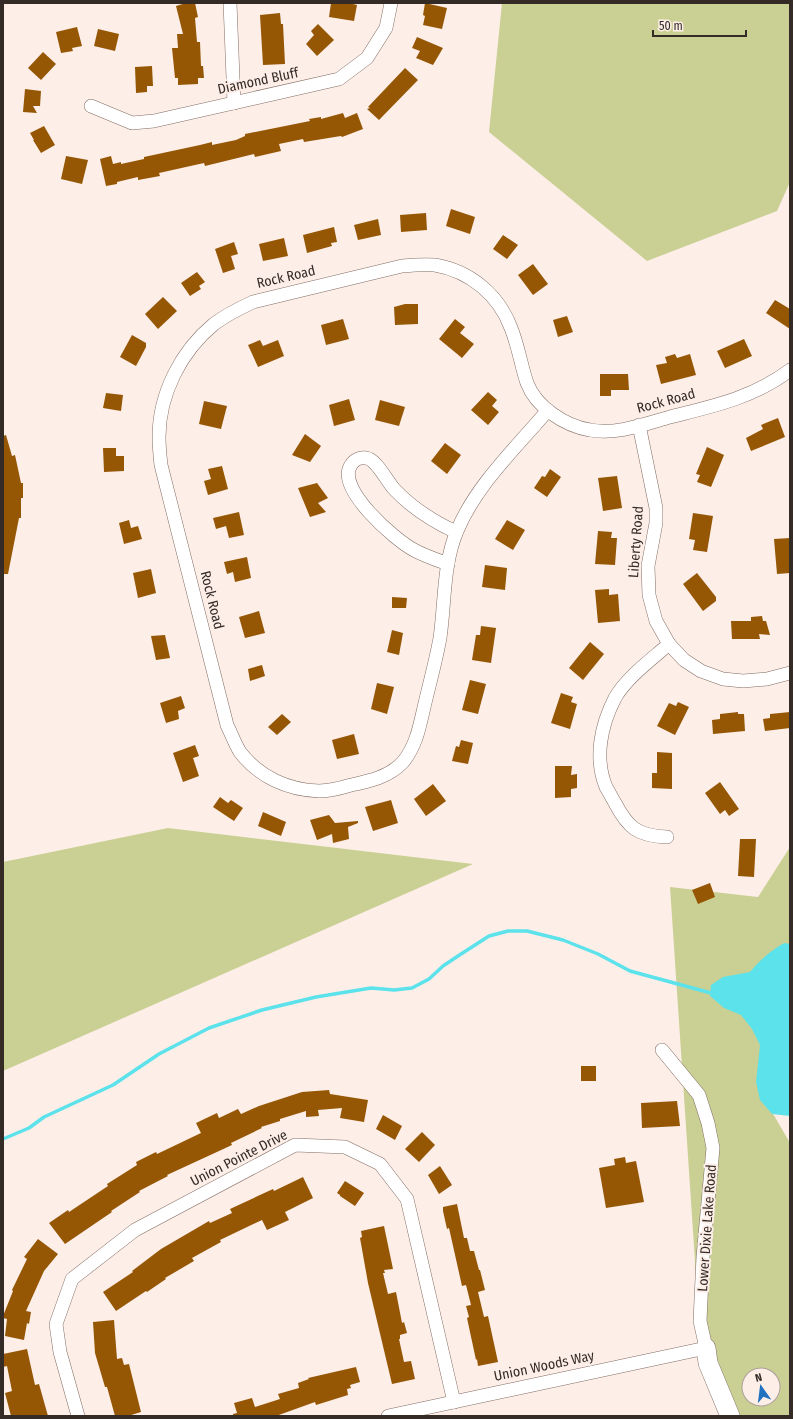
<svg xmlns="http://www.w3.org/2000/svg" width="793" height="1419" font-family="'Fira Sans Condensed',sans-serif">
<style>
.green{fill:#cad094;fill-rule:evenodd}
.water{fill:#5ce2eb}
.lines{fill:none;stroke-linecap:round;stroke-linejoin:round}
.stream{stroke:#5ce2eb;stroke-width:3.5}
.building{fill:#965705}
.street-casing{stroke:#826d64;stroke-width:14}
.secondary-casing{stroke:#826d64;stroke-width:20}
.street{stroke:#fff;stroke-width:13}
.secondary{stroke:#fff;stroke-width:19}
.labels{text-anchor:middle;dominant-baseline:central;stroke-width:4;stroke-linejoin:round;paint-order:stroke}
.street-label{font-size:14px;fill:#342b27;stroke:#fdeee8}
</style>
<rect width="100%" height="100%" fill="#fdeee8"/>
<g class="green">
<polygon points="502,3 790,3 790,182 777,211 647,261 489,132"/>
<polygon points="168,828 473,864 3,1071 3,862"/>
<path d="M790 847V982L768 1105 790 1143V1416H728L700 1336 670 887 758 897ZM749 1375H773V1399H749Z"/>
</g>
<path class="water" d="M784 943 790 944V1116L772 1114 760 1100 756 1082 760 1045 752 1029 741 1015 724 1008 710 996 711 985 723 977 750 972C760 960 770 951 784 943Z"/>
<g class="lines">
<polyline class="stream" points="3,1139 29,1128 44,1117 113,1085 159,1054 209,1028 262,1010 316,997 371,988 394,990 412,988 429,979 443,966 458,956 489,936 508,931 527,931 563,940 598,954 630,971 711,993"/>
</g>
<g class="building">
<polygon points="186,3 195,3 198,17 195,18 197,42 200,42 201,66 203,66 204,78 198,78 198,84 178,85 178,78 175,78 172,48 178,48 177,34 183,34 176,6"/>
<polygon points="331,3 349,3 357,5 354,21 329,17"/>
<polygon points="425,3 447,8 442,29 423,25 425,16 423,15"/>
<polygon points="280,13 281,24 283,24 285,64 263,65 260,15"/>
<polygon points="318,24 334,40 317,56 306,44 314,35 311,31"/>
<polygon points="77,27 82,46 72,48 73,51 61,53 56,32"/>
<polygon points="98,29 119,34 115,51 94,46"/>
<polygon points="417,37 443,48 433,65 416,58 420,51 412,48"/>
<polygon points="43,52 56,64 41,80 28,68"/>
<polygon points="152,66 153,86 147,86 147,92 136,93 135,67"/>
<polygon points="405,68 418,80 379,120 367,109 370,108 368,107"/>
<polygon points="25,89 41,91 40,106 33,106 37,113 23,112"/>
<polygon points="343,113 345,118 357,113 363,129 342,137 341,136 304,142 303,139 279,144 281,151 255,157 254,154 205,166 204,163 159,173 160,176 138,180 138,177 117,182 117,184 106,186 100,159 111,156 113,164 121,162 121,164 144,159 144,157 200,145 212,142 212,145 236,140 245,136 245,134 310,121 309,119 321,117 321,119"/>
<polygon points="44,126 55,145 41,153 33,140 34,140 30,133"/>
<polygon points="66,156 88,160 82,184 61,179"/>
<polygon points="451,209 475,217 470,234 446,226"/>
<polygon points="426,213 427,230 401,232 400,215"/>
<polygon points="378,219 381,235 358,240 354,225"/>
<polygon points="334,227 337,242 331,243 332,246 307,253 303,235"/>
<polygon points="503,235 518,245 507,259 493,249"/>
<polygon points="284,238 288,256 263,261 259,244"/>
<polygon points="234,242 238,254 231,256 235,269 223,273 215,249"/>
<polygon points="533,264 548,284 533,295 518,275"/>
<polygon points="197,272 205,282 199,286 201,289 190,296 181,283"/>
<polygon points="163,297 177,311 158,329 145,314"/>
<polygon points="775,300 790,309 790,329 766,313"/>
<polygon points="405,304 418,304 418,324 395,325 394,307"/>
<polygon points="567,316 573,332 558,337 553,320"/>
<polygon points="343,319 349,339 326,345 321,325"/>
<polygon points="455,319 465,327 460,333 474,344 462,358 439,339"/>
<polygon points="132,335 146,343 146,347 136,366 120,357"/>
<polygon points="744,339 752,356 725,368 717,351"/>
<polygon points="260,340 263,346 278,340 284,356 258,367 248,345"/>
<polygon points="675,354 677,358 690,354 696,375 661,384 656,365 667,363 665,357"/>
<polygon points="600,374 628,374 629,390 611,390 611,396 600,396"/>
<polygon points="488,392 497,400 492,406 499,412 488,425 471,410"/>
<polygon points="106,393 123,395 121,411 103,408"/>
<polygon points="349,399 355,420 334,426 329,405"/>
<polygon points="380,400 405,407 399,426 375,420"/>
<polygon points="204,401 227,406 221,429 199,424"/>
<polygon points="778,418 785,437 751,451 746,438 763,429 761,425"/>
<polygon points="305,434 321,446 310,462 292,455"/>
<polygon points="6,435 12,456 15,455 21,483 23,483 23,498 21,498 21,518 19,518 8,574 3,574 3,436"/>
<polygon points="445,443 461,455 447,474 431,461"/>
<polygon points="707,447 724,455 711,487 697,482 700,475 696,474"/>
<polygon points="103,448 116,448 116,456 124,456 124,471 104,472"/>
<polygon points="222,466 228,489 208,495 204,481 211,479 208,469"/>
<polygon points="550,469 561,477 547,497 534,488 542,476 545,477"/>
<polygon points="617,476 622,508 603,511 598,478"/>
<polygon points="317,483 328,498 318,503 326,512 310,517 298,488"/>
<polygon points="239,512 244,535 229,538 226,526 216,529 213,518"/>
<polygon points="693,513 713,516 707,552 693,550 695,540 689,539"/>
<polygon points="129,520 131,528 138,526 142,539 124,544 119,523"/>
<polygon points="507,520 525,530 513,550 495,539"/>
<polygon points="598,531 612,532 611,538 617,538 615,565 595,564"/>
<polygon points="790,538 790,573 777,574 774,539"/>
<polygon points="247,557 251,578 235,582 233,572 227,574 224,562"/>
<polygon points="485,565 507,568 505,590 482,587"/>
<polygon points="151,569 156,593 138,598 133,573"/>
<polygon points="697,573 716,597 716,601 703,611 683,584"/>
<polygon points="609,589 609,595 618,594 620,621 598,623 595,590"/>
<polygon points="392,597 407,598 406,608 392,608"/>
<polygon points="259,611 265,633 245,638 239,617"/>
<polygon points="762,616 763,621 766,621 770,635 759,634 760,639 732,639 731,621 751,621 751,617"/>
<polygon points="481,626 496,628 491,663 472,660 476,635 480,635"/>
<polygon points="392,630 403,633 399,655 387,652"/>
<polygon points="165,635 170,658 156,660 151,636"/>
<polygon points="590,642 604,654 583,680 569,668"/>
<polygon points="262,665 265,676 250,681 248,669"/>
<polygon points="470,680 486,684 478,714 462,710"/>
<polygon points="377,683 394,687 387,714 371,709"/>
<polygon points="561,693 573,697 571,702 577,704 570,729 551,723"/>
<polygon points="181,696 185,708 178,711 179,719 166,723 160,703"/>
<polygon points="678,702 689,707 675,735 657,726 669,703 676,706"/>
<polygon points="738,712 738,714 744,714 745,731 713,734 712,720 720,719 720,714"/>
<polygon points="790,712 790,728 765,731 763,719 770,718 770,714"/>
<polygon points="282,714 291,722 277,735 268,727"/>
<polygon points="354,734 359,754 337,759 332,740"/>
<polygon points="461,740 473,743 468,764 452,761 456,746 459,747"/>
<polygon points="195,745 199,756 193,758 199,776 183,782 173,753"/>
<polygon points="657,752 672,753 672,789 652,788 652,773 657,773"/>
<polygon points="555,766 572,766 571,775 577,774 577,788 571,789 571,797 555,798"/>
<polygon points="720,782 739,809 729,816 725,810 720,814 705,793"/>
<polygon points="433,784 446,801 426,816 414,799"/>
<polygon points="220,797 228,803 231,800 243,808 234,821 213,807"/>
<polygon points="391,800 398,823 373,831 365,807"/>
<polygon points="263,812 286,822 281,836 258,826"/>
<polygon points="329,815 335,823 358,821 358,823 348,827 349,839 333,843 332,834 317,840 310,820"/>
<polygon points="740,839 756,839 754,877 738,876"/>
<polygon points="710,883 715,897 698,904 692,890"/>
<rect x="581" y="1066" width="15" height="15"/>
<polygon points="329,1090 330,1094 368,1100 364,1122 340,1118 342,1108 318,1110 319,1116 306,1117 306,1111 280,1119 280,1121 261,1127 262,1128 231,1143 232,1145 167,1175 168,1176 139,1191 140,1192 111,1211 112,1212 65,1244 49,1223 68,1210 69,1212 108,1186 107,1184 137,1165 136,1162 156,1152 157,1154 201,1133 196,1123 217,1113 219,1118 238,1109 241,1114 259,1106 302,1092"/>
<polygon points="677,1101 680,1126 642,1128 641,1103"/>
<polygon points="383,1115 402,1126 395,1140 376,1129"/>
<polygon points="422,1132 435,1145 419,1162 405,1149"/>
<polygon points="625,1157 626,1163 636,1161 644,1202 606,1208 599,1168 615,1165 614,1159"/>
<polygon points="440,1166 452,1185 439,1194 428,1175"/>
<polygon points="303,1177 313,1198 285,1212 289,1220 267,1230 262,1220 220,1240 221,1242 192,1258 194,1261 165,1278 166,1279 147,1292 146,1291 116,1311 103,1292 133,1272 132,1271 161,1249 209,1221 210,1223 232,1213 230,1209 273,1189 274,1191"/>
<polygon points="345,1181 364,1193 355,1206 340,1196 340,1195 337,1193"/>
<polygon points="457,1204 464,1238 467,1238 470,1251 474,1251 479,1270 480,1270 485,1290 478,1292 484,1317 488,1316 498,1362 478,1366 477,1359 476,1360 467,1318 469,1317 466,1306 471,1305 466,1285 462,1286 449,1228 447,1229 443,1211 443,1207"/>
<polygon points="384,1226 393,1269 384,1270 385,1273 383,1273 388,1294 396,1292 402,1323 404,1322 407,1333 400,1335 400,1339 399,1339 404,1362 411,1361 415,1379 392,1384 368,1283 360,1238 362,1237 361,1231"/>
<polygon points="38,1239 58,1254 44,1271 26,1311 31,1312 29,1324 27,1323 24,1340 5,1336 7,1319 3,1318 3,1316 13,1291 12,1290 27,1259 24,1257"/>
<polygon points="114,1320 117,1359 122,1358 124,1365 129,1364 141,1412 128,1416 115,1416 107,1387 105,1387 95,1353 93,1322"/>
<polygon points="27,1349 35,1385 39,1384 48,1416 11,1416 5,1393 12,1391 7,1366 3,1367 3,1354"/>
<polygon points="356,1367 360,1382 350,1385 351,1388 347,1389 348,1395 316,1405 315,1402 276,1416 233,1416 233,1414 237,1413 234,1403 252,1398 255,1407 280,1399 278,1394 299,1388 298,1383 309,1379 308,1378"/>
</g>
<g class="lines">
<defs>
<g id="street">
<polyline points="230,3 234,103"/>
<polyline points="91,106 132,123 154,121 339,79 367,58 386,28 391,3"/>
<path d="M548 410C516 448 476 485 457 531 443 564 445 603 440 638 436 660 430 682 425 703 420 724 417 745 403 762 389 777 370 781 351 785 341 788 330 791 319 791 288 790 259 777 240 752 235 744 231 733 227 725L161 465C160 456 159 446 159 437 159 394 181 351 214 324 226 315 240 308 253 302L402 266C413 265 424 264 435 265 470 271 499 295 511 328 518 345 521 365 527 383 536 407 565 426 590 430 616 435 645 424 670 417 713 406 753 398 790 370"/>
<polyline points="639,425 656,508 656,523 648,566 649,595 656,621 669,644 684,660 701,671 723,679 743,681 767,679 790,673"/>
<path d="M448 564C437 560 425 556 414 550 395 540 335 488 351 465 354 460 360 457 366 458 376 459 387 481 394 489 413 509 432 521 456 532"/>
<path d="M667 837C638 836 628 828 615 803 612 798 609 792 606 787 594 758 601 725 615 698 626 678 652 659 669 644"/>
<polyline points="78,1416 60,1352 56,1324 72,1279 135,1230 295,1145 345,1147 380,1164 407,1199 454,1402"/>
<polyline points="388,1416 706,1348 700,1321 703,1257 713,1148 708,1123 699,1095 662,1050"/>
</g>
<polyline id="secondary" points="706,1348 708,1363 730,1416"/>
</defs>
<use href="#street" class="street-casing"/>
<use href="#secondary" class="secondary-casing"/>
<use href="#street" class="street"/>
<use href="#secondary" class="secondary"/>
</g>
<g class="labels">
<g class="street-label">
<text transform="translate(258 81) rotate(-12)">Diamond Bluff</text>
<text transform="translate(286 277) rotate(-13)">Rock Road</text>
<text transform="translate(666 401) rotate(-15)">Rock Road</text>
<text transform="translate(636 542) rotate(-86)">Liberty Road</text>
<text transform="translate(212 600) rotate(76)">Rock Road</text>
<text transform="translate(239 1158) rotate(-27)">Union Pointe Drive</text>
<text transform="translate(707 1228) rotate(-86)">Lower Dixie Lake Road</text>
<text transform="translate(544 1366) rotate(-12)">Union Woods Way</text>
</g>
</g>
<rect width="793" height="1419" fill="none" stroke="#342b27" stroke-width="8"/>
<g transform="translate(761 1387) rotate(346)"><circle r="19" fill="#fdeee8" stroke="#ada09b"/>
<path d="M0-3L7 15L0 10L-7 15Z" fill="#1e72c0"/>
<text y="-6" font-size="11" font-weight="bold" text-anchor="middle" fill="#342b27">N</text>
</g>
<path d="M653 30v6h93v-6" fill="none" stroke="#342b27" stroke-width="2"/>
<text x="659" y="30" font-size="12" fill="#342b27" stroke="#fdeee8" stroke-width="3" paint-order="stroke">50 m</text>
</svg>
